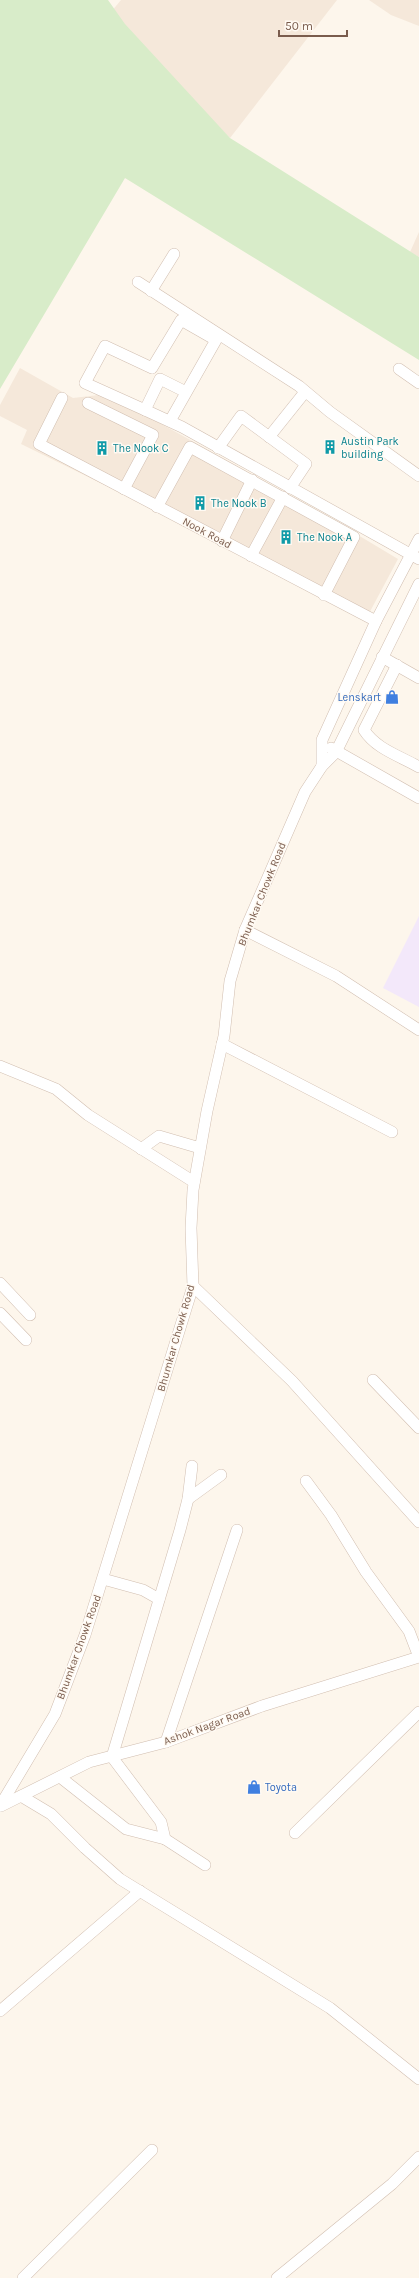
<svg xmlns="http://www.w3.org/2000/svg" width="419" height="2278" font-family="Karla,sans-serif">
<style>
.residential{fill:#f5e8da}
.education{fill:#f3e8fa}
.green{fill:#d8ecc9}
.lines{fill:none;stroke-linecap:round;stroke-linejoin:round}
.minor-casing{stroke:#d1beb0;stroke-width:12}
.minor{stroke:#fff;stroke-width:11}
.labels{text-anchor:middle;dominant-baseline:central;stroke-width:3;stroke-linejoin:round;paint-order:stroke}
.culture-label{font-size:11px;fill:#0d838f;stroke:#fffaf3;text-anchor:start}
.street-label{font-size:11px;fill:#7a5c4d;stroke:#fffaf3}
.shop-label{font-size:11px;fill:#366cbe;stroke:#fffaf3;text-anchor:end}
</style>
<rect width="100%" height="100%" fill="#fdf6ec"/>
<g class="residential">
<polygon points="121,0 337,0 230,138 106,18"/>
<polygon points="369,0 419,0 419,26 391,15"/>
<polygon points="419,232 419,257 410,252"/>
<polygon points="20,368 73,398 107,394 301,501 398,559 366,619 127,496 21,444 27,430 0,416 0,405"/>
</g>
<polygon class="education" points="419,916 419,1007 383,988"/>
<polygon class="green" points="0,0 108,0 125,24 230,138 419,257 419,360 125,178 0,389"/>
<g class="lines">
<defs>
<g id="minor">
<polyline points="138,282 299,386 330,412 419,476"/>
<polyline points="151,291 174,254"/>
<polyline points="399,369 419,383"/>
<polyline points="62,398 39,444 376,621"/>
<polyline points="88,403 153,435 124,489"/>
<polyline points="145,410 182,427 419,559"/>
<polyline points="170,421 216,340 181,320 152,368 105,346 85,383 145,410 160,379 186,392"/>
<polyline points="269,437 305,392"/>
<polyline points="218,448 241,416 306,464 290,488"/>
<polyline points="157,507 190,447 354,537 324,595"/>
<polyline points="222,541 252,480"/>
<polyline points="251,556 283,497"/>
<polyline points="382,657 419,678"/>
<path d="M397 665 364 730C376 749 400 756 419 767"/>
<polyline points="331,748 419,798"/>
<polyline points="322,766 322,740 376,621 419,539"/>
<polyline points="245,930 336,976 419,1030"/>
<polyline points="222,1044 392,1132"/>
<polyline points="0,1066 56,1089 88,1115 194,1182"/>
<polyline points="141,1149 159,1136 200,1148"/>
<polyline points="0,1283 30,1315"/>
<polyline points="193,1286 292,1381 419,1522"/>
<polyline points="0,1313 26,1340"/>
<polyline points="373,1380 419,1428"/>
<polyline points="192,1466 188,1499 180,1530 112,1757 161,1822 165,1839 205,1865"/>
<polyline points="188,1499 221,1475"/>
<polyline points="103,1579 143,1590 159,1599"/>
<polyline points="166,1742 237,1530"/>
<polyline points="60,1777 126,1829 165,1839"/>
<polyline points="21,1796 51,1814 85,1848 120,1879 330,2008 419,2079"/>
<polyline points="0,1806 55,1714 85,1635 193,1286 191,1228 193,1190 207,1111 224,1036 230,981 245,930 305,792 322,766 336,752 419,584"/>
<polyline points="1,1806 89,1762 166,1742 262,1706 419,1657 409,1631 366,1572 331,1515 306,1481"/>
<polyline points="295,1833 419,1712"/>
<polyline points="0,2011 140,1891"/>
<polyline points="23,2278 152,2150"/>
<polyline points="277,2278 392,2184 419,2157"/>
</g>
</defs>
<use href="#minor" class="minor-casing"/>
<use href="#minor" class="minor"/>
</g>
<defs>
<symbol id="building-bare" viewBox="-9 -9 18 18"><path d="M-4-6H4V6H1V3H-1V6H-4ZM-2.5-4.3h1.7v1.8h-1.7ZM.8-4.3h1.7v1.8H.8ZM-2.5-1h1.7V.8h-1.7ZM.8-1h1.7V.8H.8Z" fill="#0f9aa8" stroke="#fffaf3" stroke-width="2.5" paint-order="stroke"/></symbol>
<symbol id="shop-bare" viewBox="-9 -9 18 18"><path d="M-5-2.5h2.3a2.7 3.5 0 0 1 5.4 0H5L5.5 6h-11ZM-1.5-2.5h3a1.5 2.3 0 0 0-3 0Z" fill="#3f7fe0" stroke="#fffaf3" stroke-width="2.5" paint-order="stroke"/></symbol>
</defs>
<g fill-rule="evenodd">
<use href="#building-bare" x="320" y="437" width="20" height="20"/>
<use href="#building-bare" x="92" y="438" width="20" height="20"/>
<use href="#building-bare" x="190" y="493" width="20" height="20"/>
<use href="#building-bare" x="276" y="527" width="20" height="20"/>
<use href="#shop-bare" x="382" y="687" width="20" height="20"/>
<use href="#shop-bare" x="244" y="1777" width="20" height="20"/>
</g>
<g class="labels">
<g class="culture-label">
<text x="341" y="441">Austin Park<tspan x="341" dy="13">building</tspan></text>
<text x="113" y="448">The Nook C</text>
<text x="211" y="503">The Nook B</text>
<text x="297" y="537">The Nook A</text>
</g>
<g class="street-label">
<text transform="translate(207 533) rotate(28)">Nook Road</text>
<text transform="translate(262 894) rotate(-68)">Bhumkar Chowk Road</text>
<text transform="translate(176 1338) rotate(-74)">Bhumkar Chowk Road</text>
<text transform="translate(79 1647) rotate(-70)">Bhumkar Chowk Road</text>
<text transform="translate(207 1726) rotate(-20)">Ashok Nagar Road</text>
</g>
<g class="shop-label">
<text x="381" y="697">Lenskart</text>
<text x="265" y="1787" text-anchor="start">Toyota</text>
</g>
</g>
<path d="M279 30v6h68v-6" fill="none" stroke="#7a5c4d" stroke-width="2"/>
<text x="285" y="30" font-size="12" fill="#7a5c4d" stroke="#fffaf3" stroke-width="3" paint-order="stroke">50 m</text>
</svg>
